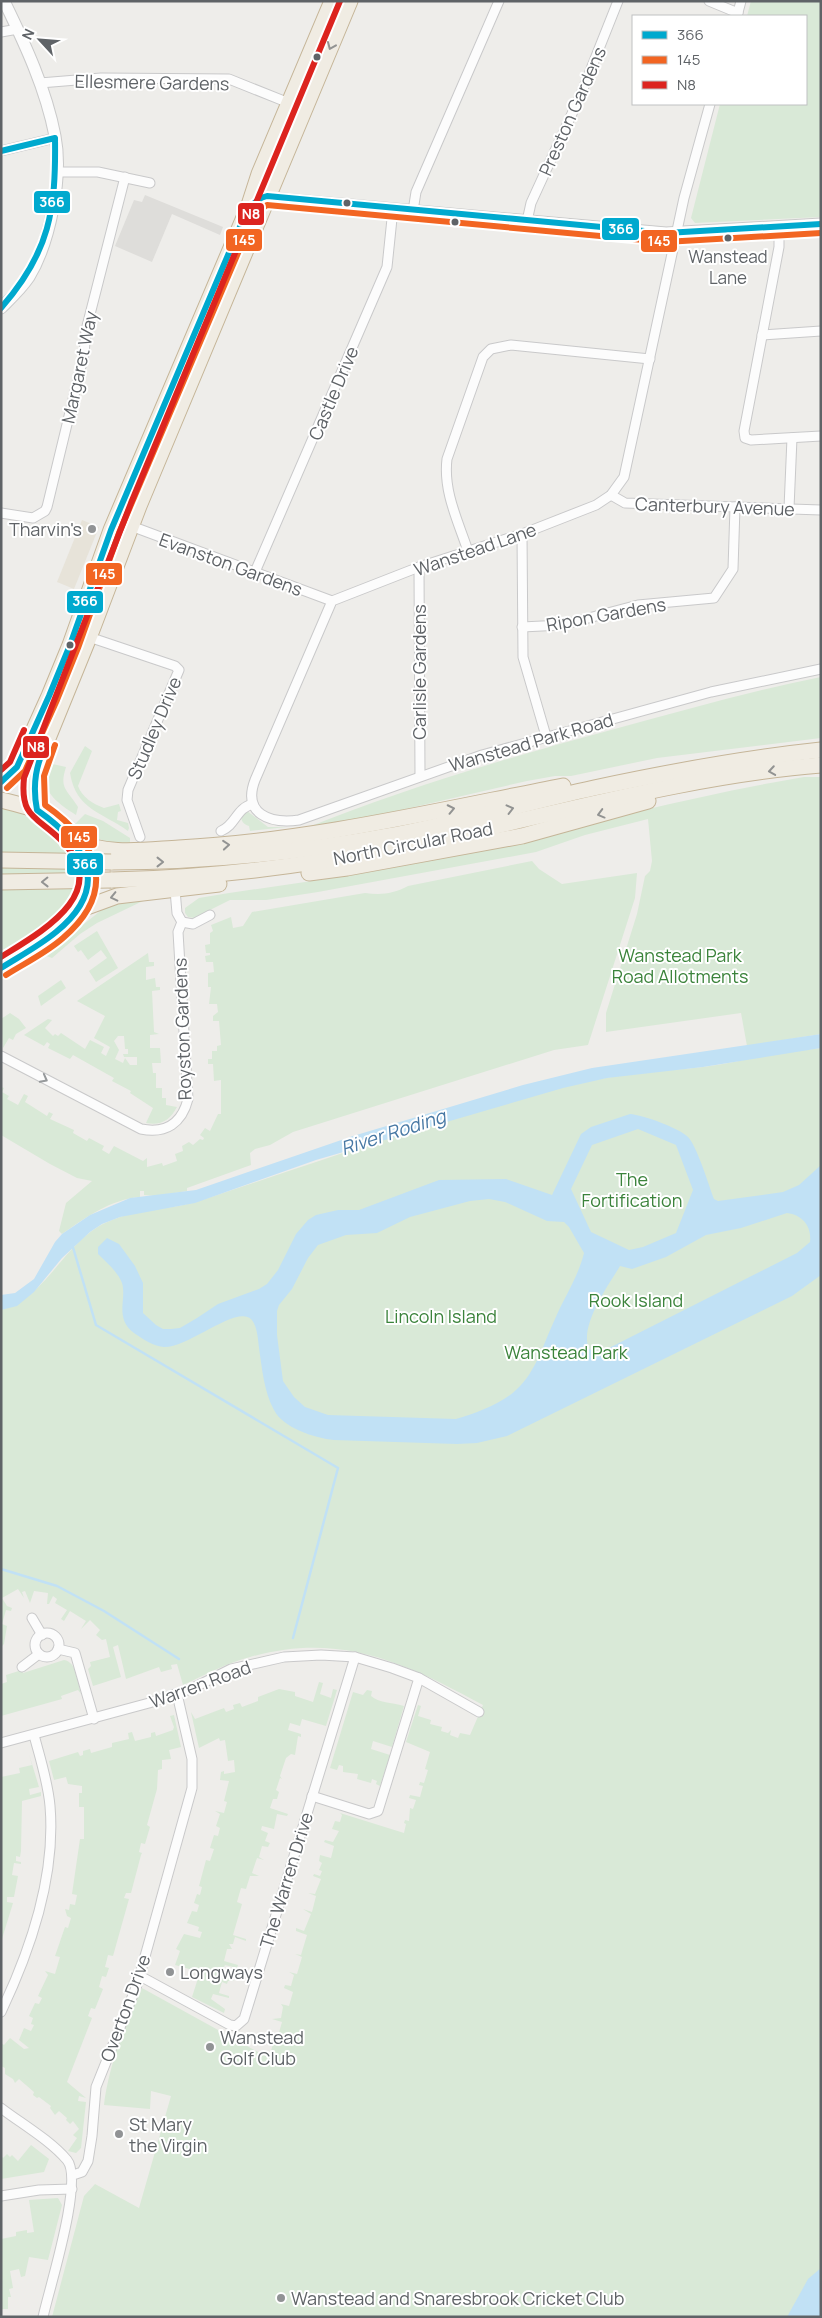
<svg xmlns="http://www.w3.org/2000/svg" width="822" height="2318" font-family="Manrope,sans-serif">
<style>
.commercial{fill:#e7e3d9}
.industrial{fill:#deddda}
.green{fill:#d9e9d7;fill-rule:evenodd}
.water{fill:#c1e1f5;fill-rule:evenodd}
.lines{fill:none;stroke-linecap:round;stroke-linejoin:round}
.stream{stroke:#c1e1f5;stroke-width:2.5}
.street-casing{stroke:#c9c9ca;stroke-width:11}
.secondary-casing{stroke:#cacaca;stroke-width:13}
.highway-casing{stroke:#c5b598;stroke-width:17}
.street{stroke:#fcfcfc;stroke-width:9}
.secondary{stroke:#fcfcfc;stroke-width:11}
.highway{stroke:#f0ece3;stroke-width:15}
.highway-bridge-casing{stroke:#c5b598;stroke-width:17;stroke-linecap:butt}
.highway-bridge{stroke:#f0ece3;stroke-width:15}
.bus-1-casing{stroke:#fff;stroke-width:10}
.bus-2-casing{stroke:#fff;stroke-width:10}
.bus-3-casing{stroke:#fff;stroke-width:10}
.bus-1{stroke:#00a9ce;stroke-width:6}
.bus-2{stroke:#f26522;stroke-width:6}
.bus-3{stroke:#dc241f;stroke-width:6}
.oneway{stroke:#929392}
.oneway2{stroke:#96999b}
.bus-dot{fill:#5f6367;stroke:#fff;stroke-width:2}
.poi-dot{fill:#919395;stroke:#fff;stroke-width:2}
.labels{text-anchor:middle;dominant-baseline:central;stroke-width:4;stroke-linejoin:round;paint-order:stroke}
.bus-label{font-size:17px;fill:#5f6367;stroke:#fff}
.street-label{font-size:18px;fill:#5f6367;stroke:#fff}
.poi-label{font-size:18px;fill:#5f6367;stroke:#fff;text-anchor:start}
.park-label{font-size:18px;fill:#3b833b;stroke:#fff}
.water-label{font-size:19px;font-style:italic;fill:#4778a4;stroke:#fff}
.line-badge{stroke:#fff;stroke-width:2}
.badge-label{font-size:14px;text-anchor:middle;font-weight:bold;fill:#fff}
</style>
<rect width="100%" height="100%" fill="#eeedea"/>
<polygon class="commercial" points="82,520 99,527 74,589 57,582"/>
<polygon class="industrial" points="145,195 223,227 220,235 172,214 152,262 115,246 134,200 142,202"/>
<g class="green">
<polygon points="336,1 343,1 277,159 271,157"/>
<polygon points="751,1 821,1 821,217 695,223 691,218 720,104 806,104 806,16 747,16"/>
<path d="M821 677V738L657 758 571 776H555L527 781 353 821 301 830C402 789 507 758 611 730 681 711 750 691 821 677Z"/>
<path d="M85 746 92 751 78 786C82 797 93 804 104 808L119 804 121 811 118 812 117 820 128 823 129 828 128 831C102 812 76 810 70 773Z"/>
<path d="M48 763 66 767C59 789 67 789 78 807L76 815C56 802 38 790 48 763Z"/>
<path d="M804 777H821V1034L747 1046 741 1013 606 1032V1013L637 914 645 876 650 871 652 861 648 819 585 835 536 852 318 892 266 900H230L194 918 188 917 185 913V908L199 898C276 885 354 877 431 860 556 833 678 798 804 777Z"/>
<path d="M1 807C44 818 103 860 66 910 51 931 22 943 1 957Z"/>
<path d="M247 811 268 827H287L250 831 249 826C243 824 241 821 241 815Z"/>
<path d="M85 814 103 821 130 838V843C106 844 91 838 75 824Z"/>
<path d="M532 861 539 869 562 884 637 873 635 898 588 1045 554 1050 293 1132 270 1145 255 1149 250 1153 251 1165 187 1188V1191L156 1196 144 1195V1191H140V1197C111 1199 85 1218 62 1234L59 1231 66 1203 92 1181 77 1178 50 1164 1 1135V1087L4 1088 2 1092 9 1096 7 1099 18 1105 24 1094 28 1096 25 1102 47 1116 49 1112 53 1114 50 1119 74 1130 73 1133 87 1141 89 1138 104 1146 102 1150 109 1154 114 1146 143 1161 147 1158V1167L162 1163 163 1166 177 1161 175 1154 183 1151 182 1146 189 1142 193 1145 200 1139 203 1140 204 1138 200 1135 205 1128 210 1131 218 1114H221V1080L214 1081 213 1064H208V1059H212V1051H217V1046L221 1045 219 1021H213V1016L218 1012 217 1004H209L211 987H208V973L214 972 213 962H206L205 956 210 955V953H206L205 945 210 944V933L213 931 211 925 231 917 233 928 243 926 252 912 365 893C381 895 393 894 408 886Z"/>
<polygon points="131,900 145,900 97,923 80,934 52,958 41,954 74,932 104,908"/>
<polygon points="97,931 118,968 96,982 89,971 107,958 101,950 88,960 81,950 78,952 74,946"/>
<path d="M148 953 149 962H154V966L146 967V980L155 978 156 987H160V990L152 991 154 1032 159 1034 150 1035V1048H160L161 1063H152L153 1073H156V1088H162V1098H166V1105L177 1107C170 1120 161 1126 146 1123L153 1108 130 1093 131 1091 112 1081 114 1078 73 1055 70 1059 48 1048 50 1044 47 1042 44 1046 24 1035 48 1019 52 1020 45 1028 53 1036 55 1034 58 1036 61 1033 85 1049 90 1040 104 1047 101 1053 106 1056 110 1047 94 1038 105 1016 77 1001ZM118 1036H124L125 1049H128V1054H123L124 1057H137V1065H130L125 1058 123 1063 115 1059 119 1050 114 1041Z"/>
<polygon points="61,980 66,988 41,1006 38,996"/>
<polygon points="10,1013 19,1019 26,1028 16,1034 13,1040 9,1038 3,1048 1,1019"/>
<path d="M821 1048V2317H52L84 2196 95 2184 139 2208 171 2096 151 2091 150 2109 104 2105C107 2074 126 2015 142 1988L258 2052 270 2054 275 2038 267 2035 278 2036 282 2022 272 2019 281 2018 283 2007 281 2004 289 2006 293 1992 284 1988 285 1985 291 1986 294 1975 289 1972 297 1974 302 1957 295 1954 301 1955 307 1935 296 1931V1928L304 1931 311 1914 303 1909 312 1912 316 1896 308 1893 315 1894 321 1879 313 1876 314 1874 320 1876 322 1871 319 1870 322 1863 319 1861 320 1855 331 1858 334 1846 324 1842 325 1840 333 1842 339 1831 332 1829 335 1821 340 1822 342 1815 340 1813 404 1833 406 1824 404 1823 405 1820 409 1821 410 1808 413 1809 416 1800 409 1798 410 1795 420 1797 423 1786 419 1785 420 1782 424 1783 428 1770 425 1769 430 1752 406 1742 418 1705 421 1706 418 1716 431 1720 430 1724 442 1727 441 1731 448 1733 451 1730 450 1735 458 1738 460 1733 470 1735 483 1705C406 1663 340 1631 250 1657 227 1663 205 1675 183 1685L177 1664 171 1665 172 1669 161 1672 159 1667 126 1679 118 1645 113 1647 121 1677 93 1686 88 1669 91 1666 90 1662 110 1657 106 1639 102 1640 96 1635 100 1630 90 1620 81 1629 86 1621 70 1611 64 1621 61 1619 67 1610 55 1603 57 1599 53 1596 49 1604H47L48 1593 34 1591 30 1603 25 1591 22 1592 24 1598 18 1589 2 1598 7 1606 12 1608 11 1611 6 1610 2 1624 7 1626 4 1644 1 1647V1310C49 1297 65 1237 112 1220 141 1208 173 1210 202 1200 330 1158 458 1111 590 1081 627 1073 665 1071 703 1067 730 1064 755 1057 781 1052 794 1050 808 1050 821 1048Z"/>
<path d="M64 1660C77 1662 78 1683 81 1694L78 1690 61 1696 62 1699 1 1716V1684L7 1682 6 1675 22 1670 23 1673Z"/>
<polygon points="319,1682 323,1683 320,1694 331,1698 333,1689 337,1690 326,1726 302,1719 300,1726 290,1723 288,1730 301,1734 301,1737 298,1736 295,1755 291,1754 286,1758 280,1776 282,1779 280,1778 276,1790 279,1792 277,1799 273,1799 270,1808 288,1814 287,1816 277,1814 274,1829 262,1826 261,1830 268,1833 265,1841 270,1843 268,1847 262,1846 259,1857 264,1860 257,1858 252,1873 259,1876 250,1876 246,1889 241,1888 237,1902 242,1904 233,1935 246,1939 246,1941 235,1937 233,1944 229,1944 232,1949 227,1949 224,1961 238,1965 237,1968 225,1965 223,1969 226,1971 225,1975 234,1981 228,1981 227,1984 222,1982 219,1993 229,1996 229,1998 213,1994 211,1999 225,2009 224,2013 192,1997 200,1972 175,1965 180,1951 176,1949 184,1934 200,1938 202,1932 198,1931 199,1927 187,1923 192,1911 197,1912 199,1905 194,1903 197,1894 200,1895 202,1887 199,1886 206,1860 210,1861 214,1849 210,1848 214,1835 218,1836 220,1828 216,1826 220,1814 215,1811 224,1813 227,1802 224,1801 229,1781 220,1780 221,1772 224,1771 224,1774 235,1772 234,1760 228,1761 225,1740 220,1741 219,1738 199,1748 191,1712 195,1719 224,1708 226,1712 234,1709 233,1705 240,1703 242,1707 258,1701 258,1697 279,1689 295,1692 295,1696 313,1702"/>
<path d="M367 1690 372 1691 371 1696C379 1703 391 1702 404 1706L392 1747 373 1741 371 1749 390 1755 380 1786 376 1784 377 1781 372 1779 371 1783 357 1779 358 1774 343 1772V1766L339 1765 337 1770 330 1768 353 1692 363 1695Z"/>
<polygon points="174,1715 181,1747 169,1750 171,1759 162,1760 162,1769 158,1770 157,1789 147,1825 150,1827 145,1844 141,1843 139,1852 142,1853 141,1855 131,1893 126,1893 124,1898 129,1899 113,1956 108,1955 105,1967 109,1968 106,1977 102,1976 99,1987 103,1989 95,2009 91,2008 88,2016 92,2018 67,2082 86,2098 79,2096 78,2101 86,2102 81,2148 76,2153 68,2151 77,2138 73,2135 79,2129 73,2121 70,2124 66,2120 67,2118 59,2111 55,2115 50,2108 51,2106 39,2097 37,2098 33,2095 34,2092 19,2079 15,2083 13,2079 5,2074 5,2068 1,2066 1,2043 4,2045 10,2038 24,2049 29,2048 19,2040 24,2028 31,2031 34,2025 31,2024 33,2018 29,2016 35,2003 39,2004 42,1998 38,1996 48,1975 45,1971 55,1974 60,1957 55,1956 65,1927 68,1928 71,1918 67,1916 65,1909 69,1910 70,1904 75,1905 77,1895 72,1894 80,1839 84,1839 84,1807 79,1807 79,1793 82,1793 82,1786 68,1784 66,1777 54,1780 49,1761 78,1752 80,1756 83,1755 83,1751 90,1749 91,1753 112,1747 112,1743 129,1739 128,1733 132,1732 135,1741 151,1737 151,1733 155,1732 156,1736 173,1730 174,1727 170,1716"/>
<polygon points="29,1754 39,1787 29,1789 30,1795 41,1792 41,1796 22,1801 21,1851 20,1857 16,1856 16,1861 21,1862 21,1864 14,1863 12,1875 18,1876 14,1897 7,1897 7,1902 13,1903 1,1942 1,1777 20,1773 19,1768 32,1765"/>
<polygon points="31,2145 49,2159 44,2172 1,2179 1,2156 3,2158 7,2154 10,2157 12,2155 18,2161"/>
<polygon points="58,2198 62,2205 48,2260 29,2257 25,2276 21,2277 19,2269 10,2271 13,2288 9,2289 11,2297 8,2297 8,2309 2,2309 1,2317 1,2239 16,2236 16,2232 27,2230 27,2233 34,2232 29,2200"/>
</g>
<g class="water">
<polygon points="821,1034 821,1048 703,1067 607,1078 563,1088 316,1160 195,1203 120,1217 102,1224 90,1232 62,1258 34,1292 17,1306 1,1310 1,1295 15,1293 34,1279 55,1242 62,1234 90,1215 130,1198 196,1190 353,1136 523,1085 592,1068"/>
<path d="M630 1114C643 1115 679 1128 688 1137 697 1146 709 1186 714 1199L718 1201 783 1192 799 1185 821 1165V1275L792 1296 507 1436 477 1443 457 1444 334 1440C315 1438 283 1428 274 1410 264 1392 262 1368 259 1348 258 1339 257 1325 251 1319 236 1305 188 1348 164 1347 155 1347 141 1338 134 1333 114 1318 127 1299 122 1283 118 1272 106 1262 98 1254V1247L107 1238 119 1244 135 1266 143 1283V1313L156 1325 163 1329H171L180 1328 197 1318 218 1304 259 1289 267 1284 278 1270 296 1234 308 1220 316 1215 338 1210H359L439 1180 506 1179 552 1195 581 1134 591 1127ZM638 1129 676 1145 693 1190 676 1233 643 1247 629 1250 591 1232 571 1189 592 1145ZM489 1199 505 1202 547 1221 564 1222 569 1227 584 1253C578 1277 565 1296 555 1319 544 1342 536 1372 517 1389 502 1404 476 1413 456 1419L328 1415 305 1407 294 1397 283 1381 277 1335V1311L279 1305 292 1289 308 1258 318 1245 346 1235 377 1233 410 1217 470 1201ZM787 1213C803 1215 812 1227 810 1242L797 1253 607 1349 596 1353 589 1349C579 1326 608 1286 620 1266L632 1269 666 1257 706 1235 741 1228Z"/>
<polygon points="821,2268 821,2317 787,2317 808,2279"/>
</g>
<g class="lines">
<g class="stream">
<polyline points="72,1244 96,1325 338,1468 293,1638"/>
<polyline points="1,1569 57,1586 104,1611 179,1659"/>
</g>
<defs>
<g id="street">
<polyline points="709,1 738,13"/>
<polyline points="737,16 741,1"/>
<polyline points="1,32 18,29"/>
<polyline points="40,83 101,78 229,79 289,103"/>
<path d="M710 104 684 198 624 477 611 495 596 505 522 534 419 567 332 601 255 780C242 814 270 824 299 820L482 755 711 692 821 669"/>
<polyline points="1,151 55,138"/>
<polyline points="56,172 98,172 150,183"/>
<polyline points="413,211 416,192 499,1"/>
<polyline points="527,221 531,203 581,94 618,1"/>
<polyline points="779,227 779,247 744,431 745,438 751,440 821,436"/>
<polyline points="762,335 821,331"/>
<polyline points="611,495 625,503 821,510"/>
<polyline points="789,508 792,438"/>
<polyline points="1,513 33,518 45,511 47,507 84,354 86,330 125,177"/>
<polyline points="131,526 332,601"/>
<polyline points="522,534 523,657 546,736"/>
<path d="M468 551C458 521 443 491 447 459L483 357 491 349 511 345 650 359"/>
<polyline points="419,567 420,776"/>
<polyline points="255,572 387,267 393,209"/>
<polyline points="522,627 562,625 638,605 714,598 733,569 735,507"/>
<polyline points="86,636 175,666 179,670 128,790 127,800 140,837"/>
<path d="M221 831C236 825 236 808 253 804"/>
<polyline points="175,890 177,913 182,922"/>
<polyline points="182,922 193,924 210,915"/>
<path d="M1 1056 141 1129C166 1134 182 1123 188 1099L178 932 182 922"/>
<polyline points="32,1618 42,1635"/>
<circle cx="47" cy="1645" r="12"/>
<polyline points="58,1649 75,1653 94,1719"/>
<polyline points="22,1667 39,1654"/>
<polyline points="1,1743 149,1703 193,1688 231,1669 284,1657 321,1655 355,1657 392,1668 419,1678 479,1712"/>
<polyline points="312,1796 369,1814 378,1811 419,1678"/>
<polyline points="140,1976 230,2025 236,2026 244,2019 355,1657"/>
<path d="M1 2012C31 1949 56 1876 50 1806 48 1782 40 1758 34 1735"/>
<path d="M1 2108C22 2124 50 2140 67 2160 84 2180 49 2289 43 2317"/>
<polyline points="73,2175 82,2172 88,2161 92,2136 96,2087 137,1985 192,1788 192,1759 177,1694"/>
<polyline points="1,2196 39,2190 72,2189"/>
</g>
<g id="secondary">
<path d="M249 207C265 192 263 195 283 199L666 233 821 224"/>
<path d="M1 308C11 298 21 289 29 277 50 242 63 177 55 136 46 89 25 44 4 1"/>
</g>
<g id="highway">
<polyline points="1,782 17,767 49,696 70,645 111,530 248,208 259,174 332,1"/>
<path d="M1 800C13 803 27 806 38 811 86 835 107 883 65 925 47 942 22 954 1 968"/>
<polyline points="37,810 32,791 32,780 42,753 90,635 139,506 350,1"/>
<path d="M75 840C106 856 144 850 179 848 309 841 435 811 563 786"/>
<path d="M111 862C205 862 296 853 388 836 458 823 525 803 594 788 669 772 745 758 821 750"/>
<polyline points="309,873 347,868 522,836 648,801"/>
<path d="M111 880C205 878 298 867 390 849 533 821 675 777 821 765"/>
<polyline points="76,911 117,896 219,884"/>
</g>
</defs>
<use href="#street" class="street-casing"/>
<use href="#secondary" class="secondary-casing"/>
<use href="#highway" class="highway-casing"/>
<use href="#street" class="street"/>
<use href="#secondary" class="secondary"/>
<use href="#highway" class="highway"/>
<defs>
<g id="highway-bridge">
<polyline points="1,860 111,862"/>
<polyline points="1,882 111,880"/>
</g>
</defs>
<use href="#highway-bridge" class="highway-bridge-casing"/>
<use href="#highway-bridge" class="highway-bridge"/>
<defs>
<g id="bus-1">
<path d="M1 151 55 138C56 210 50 252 1 308"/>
<polyline points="1,782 17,767 49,696 70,645 111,530 248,208 261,198 267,196 666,233 821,224"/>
<path d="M1 968C20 956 39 946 56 932 112 886 87 845 37 810 32 784 36 765 47 741"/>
</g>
<g id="bus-2">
<polyline points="7,788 25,771 57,700 78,648 119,533 255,213 267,205 665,242 821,233"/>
<path d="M6 975C25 963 46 953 63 938 119 890 98 842 45 805L44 776 55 745"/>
</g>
<g id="bus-3">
<polyline points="1,770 10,762 24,730"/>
<path d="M1 957C41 932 115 892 60 839 36 816 20 817 24 778L131 503 340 1"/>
</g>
</defs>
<use href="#bus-1" class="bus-1-casing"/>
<use href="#bus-2" class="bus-2-casing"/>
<use href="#bus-3" class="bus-3-casing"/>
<use href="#bus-1" class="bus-1"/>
<use href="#bus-2" class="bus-2"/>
<use href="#bus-3" class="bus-3"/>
</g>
<defs><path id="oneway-chevron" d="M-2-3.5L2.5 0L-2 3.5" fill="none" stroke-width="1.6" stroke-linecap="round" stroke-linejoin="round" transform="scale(1.25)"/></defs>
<g class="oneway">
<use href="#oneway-chevron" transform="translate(331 46) rotate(113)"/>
<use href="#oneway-chevron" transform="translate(772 771) rotate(171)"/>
<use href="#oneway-chevron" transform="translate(451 809) rotate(-12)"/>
<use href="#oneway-chevron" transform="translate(510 809) rotate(-14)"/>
<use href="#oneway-chevron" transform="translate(601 814) rotate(165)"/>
<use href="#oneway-chevron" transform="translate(226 845) rotate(-5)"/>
<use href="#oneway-chevron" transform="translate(160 862)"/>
<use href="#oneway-chevron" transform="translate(45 882) rotate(179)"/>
<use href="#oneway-chevron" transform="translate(114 897) rotate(167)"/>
</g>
<use class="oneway2" href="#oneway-chevron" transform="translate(44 1079) rotate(28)"/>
<g class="bus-dot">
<circle cx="317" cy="57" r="4.5"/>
<circle cx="347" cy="203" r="4.5"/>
<circle cx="455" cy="222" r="4.5"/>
<circle cx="728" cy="238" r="4.5"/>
<circle cx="70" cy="645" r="4.5"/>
</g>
<g class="poi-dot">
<circle cx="92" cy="529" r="5"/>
<circle cx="170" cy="1972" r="5"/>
<circle cx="210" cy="2047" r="5"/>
<circle cx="119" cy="2134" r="5"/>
<circle cx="281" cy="2298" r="5"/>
</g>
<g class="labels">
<g class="bus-label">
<text x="728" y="256">Wanstead<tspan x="728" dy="21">Lane</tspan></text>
</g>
<g class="street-label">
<text transform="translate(152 82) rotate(1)">Ellesmere Gardens</text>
<text transform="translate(572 111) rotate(-66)">Preston Gardens</text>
<text transform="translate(79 367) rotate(-78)">Margaret Way</text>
<text transform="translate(333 393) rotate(-67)">Castle Drive</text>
<text transform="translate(715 506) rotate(2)">Canterbury Avenue</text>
<text transform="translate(475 549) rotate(-19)">Wanstead Lane</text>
<text transform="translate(231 564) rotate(20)">Evanston Gardens</text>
<text transform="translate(606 614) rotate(-10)">Ripon Gardens</text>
<text transform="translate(419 672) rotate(-90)">Carlisle Gardens</text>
<text transform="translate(154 728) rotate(-67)">Studley Drive</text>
<text transform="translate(531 742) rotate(-16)">Wanstead Park Road</text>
<text transform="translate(413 843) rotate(-11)">North Circular Road</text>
<text transform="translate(182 1029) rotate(-92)">Royston Gardens</text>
<text transform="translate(200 1684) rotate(-20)">Warren Road</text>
<text transform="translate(286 1880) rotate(-73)">The Warren Drive</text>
<text transform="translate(125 2008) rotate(-70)">Overton Drive</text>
</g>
<g class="poi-label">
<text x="82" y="529" text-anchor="end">Tharvin's</text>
<text x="180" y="1972">Longways</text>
<text x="220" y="2037">Wanstead<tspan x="220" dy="21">Golf Club</tspan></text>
<text x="129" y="2124">St Mary<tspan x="129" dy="21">the Virgin</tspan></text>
<text x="291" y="2298">Wanstead and Snaresbrook Cricket Club</text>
</g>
<g class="park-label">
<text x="680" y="955">Wanstead Park<tspan x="680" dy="21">Road Allotments</tspan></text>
<text x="632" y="1179">The<tspan x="632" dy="21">Fortification</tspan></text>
<text x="636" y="1300">Rook Island</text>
<text x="441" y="1316">Lincoln Island</text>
<text x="566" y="1352">Wanstead Park</text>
</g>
<g class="water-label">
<text transform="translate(393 1132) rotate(-18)">River Roding</text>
</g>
</g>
<g class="line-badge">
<rect x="33" y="190" width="38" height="24" rx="5" fill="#00a9ce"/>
<rect x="237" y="202" width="28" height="24" rx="5" fill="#dc241f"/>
<rect x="601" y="217" width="39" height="24" rx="5" fill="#00a9ce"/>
<rect x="225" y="228" width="38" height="24" rx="5" fill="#f26522"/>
<rect x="640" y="229" width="38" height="24" rx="5" fill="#f26522"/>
<rect x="85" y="562" width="38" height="24" rx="5" fill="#f26522"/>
<rect x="66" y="590" width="38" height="24" rx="5" fill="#00a9ce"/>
<rect x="22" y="735" width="28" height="24" rx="5" fill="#dc241f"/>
<rect x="60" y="825" width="38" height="24" rx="5" fill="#f26522"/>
<rect x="66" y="852" width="38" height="24" rx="5" fill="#00a9ce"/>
</g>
<g class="badge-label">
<text x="52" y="207">366</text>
<text x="251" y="219">N8</text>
<text x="621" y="234">366</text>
<text x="244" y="245">145</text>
<text x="659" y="246">145</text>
<text x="104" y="579">145</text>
<text x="85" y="606">366</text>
<text x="36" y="752">N8</text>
<text x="79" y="842">145</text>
<text x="85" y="869">366</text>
</g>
<rect width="822" height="2318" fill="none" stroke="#5f6367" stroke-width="5"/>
<rect x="632" y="15" width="175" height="90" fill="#ffffff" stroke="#bfc1c2"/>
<rect x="642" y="31" width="25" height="8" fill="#00a9ce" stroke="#bfc1c2"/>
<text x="677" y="40" font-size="15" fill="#5f6367">366</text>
<rect x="642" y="56" width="25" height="8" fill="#f26522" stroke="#bfc1c2"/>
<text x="677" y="65" font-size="15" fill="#5f6367">145</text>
<rect x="642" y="81" width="25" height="8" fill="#dc241f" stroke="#bfc1c2"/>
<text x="677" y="90" font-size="15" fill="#5f6367">N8</text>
<g transform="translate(40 40) rotate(296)" stroke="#ffffff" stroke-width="4" paint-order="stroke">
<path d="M0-4L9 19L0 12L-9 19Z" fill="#5f6367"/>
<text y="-8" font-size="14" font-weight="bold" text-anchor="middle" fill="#5f6367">N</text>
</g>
</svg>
